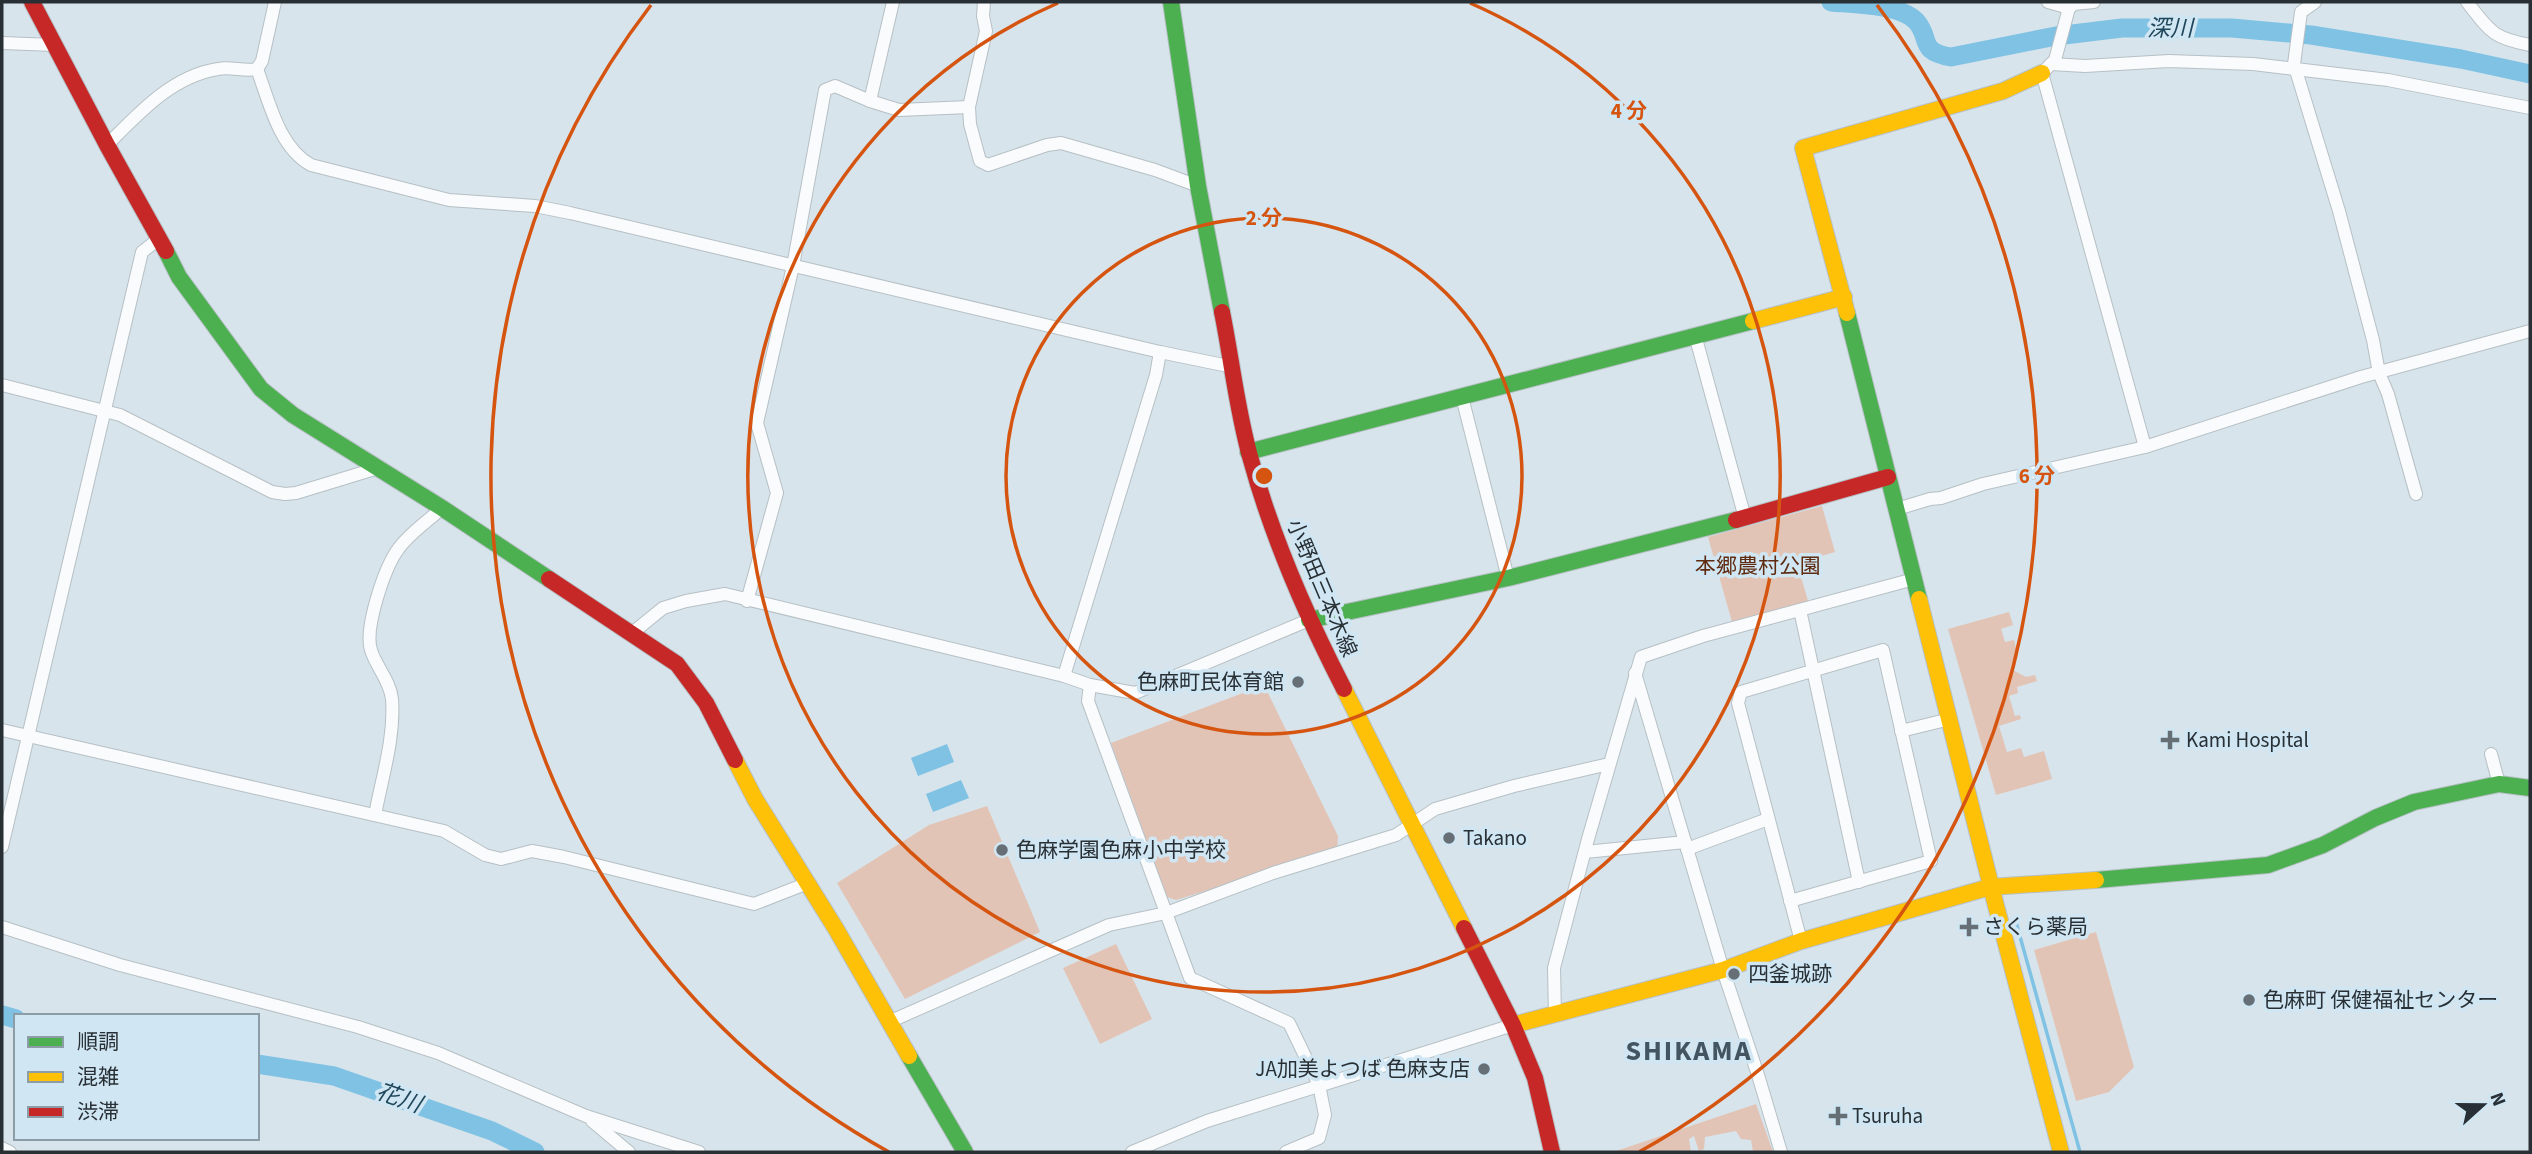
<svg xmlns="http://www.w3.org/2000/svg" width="2532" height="1154" font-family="'Source Sans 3','Noto Sans JP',sans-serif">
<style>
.green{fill:#e2c4b7}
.water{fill:#7fc2e4}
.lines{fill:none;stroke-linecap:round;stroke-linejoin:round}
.stream{stroke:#7fc2e4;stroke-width:3.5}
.river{stroke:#7fc2e4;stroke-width:19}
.street-casing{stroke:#b6c0c5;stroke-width:14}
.fast-casing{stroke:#b6c0c5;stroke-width:18}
.slow-casing{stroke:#b6c0c5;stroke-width:18}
.jam-casing{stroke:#b6c0c5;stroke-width:18}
.street{stroke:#f9fbfc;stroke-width:12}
.fast{stroke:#4caf50;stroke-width:16}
.slow{stroke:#ffc107;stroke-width:16}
.jam{stroke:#c62828;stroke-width:16}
.ring{fill:none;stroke:#d55510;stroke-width:3.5}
.poi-dot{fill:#666f75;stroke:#d0e6f3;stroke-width:2.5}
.labels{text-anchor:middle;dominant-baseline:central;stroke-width:7;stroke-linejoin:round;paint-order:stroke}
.park-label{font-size:21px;fill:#5e2b11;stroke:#d0e6f3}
.street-label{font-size:21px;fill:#283035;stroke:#d0e6f3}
.poi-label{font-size:21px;fill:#283035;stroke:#d0e6f3;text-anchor:start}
.water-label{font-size:23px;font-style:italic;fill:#20475b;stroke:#d0e6f3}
.district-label{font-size:28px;font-weight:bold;letter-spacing:2px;fill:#425560;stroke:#d0e6f3}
.centre{fill:#d55510;stroke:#d0e6f3;stroke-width:3.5}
.ring-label{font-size:21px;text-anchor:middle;font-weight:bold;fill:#d55510;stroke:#d0e6f3;stroke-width:7;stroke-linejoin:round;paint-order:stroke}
</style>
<rect width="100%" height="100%" fill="#d8e4eb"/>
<g class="green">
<polygon points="1822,506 1835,552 1797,563 1808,601 1732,622 1708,537"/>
<polygon points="2009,612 2013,625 2001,629 2005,642 2014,640 2018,656 2011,669 2026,677 2035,675 2037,681 2017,687 2018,693 2009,696 2015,716 2020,715 2021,719 1999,726 2007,752 2021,748 2024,757 2044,751 2052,779 1996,795 1948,629"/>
<polygon points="1264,685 1338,836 1337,850 1176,900 1167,897 1111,743"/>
<polygon points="987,806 1040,932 905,999 837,883 929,825"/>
<polygon points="2096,932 2134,1067 2109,1092 2076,1101 2034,950"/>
<polygon points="1116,944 1152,1019 1100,1044 1063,968"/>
<polygon points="1756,1104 1773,1152 1753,1152 1751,1140 1741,1139 1736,1131 1705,1137 1704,1149 1699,1151 1694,1136 1689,1139 1691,1152 1613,1152"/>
</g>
<g class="water">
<polygon points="947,744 954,762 918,776 911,758"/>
<polygon points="961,780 969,798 933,812 926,794"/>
</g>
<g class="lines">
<polyline class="stream" points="2016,922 2080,1152"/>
<g class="river">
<path d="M1831 2C1853 4 1900 4 1916 21 1932 39 1917 51 1951 57L2056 36 2122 28H2232L2311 35 2461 59 2530 74"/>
<polyline points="2,1015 16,1019"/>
<polyline points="257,1064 334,1076 492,1131 535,1152"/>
</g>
<defs>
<g id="street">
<polyline points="984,2 983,16 986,31 969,107 970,124 980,161 988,165 1047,145 1061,143 1155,170 1198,186"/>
<polyline points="2048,2 2069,8 2074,4 2094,2"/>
<polyline points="2315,2 2301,12 2294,64 2339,211 2373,340 2379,373 2388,394 2416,494"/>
<path d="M2467 2C2490 31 2492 38 2530 45"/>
<polyline points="2069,8 2055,60 2042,73 2145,447"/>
<polyline points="2,43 54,45"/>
<polyline points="2051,64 2085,66 2169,61 2253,64 2388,80 2530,108"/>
<path d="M257 69C269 101 279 148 311 165L449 200 535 206 570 213 1160 352 1233 367"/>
<polyline points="257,69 262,61 275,2"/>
<polyline points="870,101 893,2"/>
<path d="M107 145C139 113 172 76 218 69 231 66 244 72 257 69"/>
<polyline points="1695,335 1745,518"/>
<polyline points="2,385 120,415 272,492 285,494 296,493 378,468"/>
<polyline points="1462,397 1508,578"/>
<polyline points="1897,509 1930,499 1941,498 1983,484 2145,447 2361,377 2530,331"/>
<polyline points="747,601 777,493 757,423 793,266 825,90 835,86 870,101 899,110 969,107"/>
<polyline points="1800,610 1859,882"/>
<polyline points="631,634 663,608 686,601 725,594 1064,676 1090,685 1135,693 1309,620"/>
<polyline points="1635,673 1723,970 1758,1075 1781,1152"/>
<polyline points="1064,676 1156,375 1160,352"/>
<polyline points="1090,685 1088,701 1190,978 1289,1023 1319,1085 1325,1115 1319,1138 1286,1152"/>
<polyline points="2,730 444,831 485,855 501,859 532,851 564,857 754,904 808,883"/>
<polyline points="1901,731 1950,719"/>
<polyline points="2491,754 2499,784"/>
<path d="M375 815C382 777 395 738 392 699 390 680 376 667 371 650 364 628 385 566 399 548 410 533 428 521 442 508"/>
<polyline points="2,847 142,252 160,238"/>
<polyline points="1687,849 1768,819"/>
<polyline points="1585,852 1685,842"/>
<polyline points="1790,901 1931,861 1883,650 1741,692 1738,703 1801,941"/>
<polyline points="2,927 120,965 358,1027 438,1053 586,1116 699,1152"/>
<polyline points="1555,1015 1554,968 1588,839 1641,657 1703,636 1914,579"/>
<polyline points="891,1021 1109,925 1166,913 1273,873 1396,835 1435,809 1514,786 1609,764"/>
<polyline points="592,1121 629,1152"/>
<polyline points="2,1148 10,1152"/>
<polyline points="1132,1152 1207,1121 1513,1025"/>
</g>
<g id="fast">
<polyline points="1171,2 1198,186 1222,312"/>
<polyline points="166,251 179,277 261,389 293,415 442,508 549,579"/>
<polyline points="1847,313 1919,599"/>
<polyline points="1248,452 1753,321"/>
<polyline points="1309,620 1508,578 1736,520"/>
<polyline points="2096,880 2268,865 2323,845 2375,818 2414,802 2499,784 2530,788"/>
<polyline points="909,1056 965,1152"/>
</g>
<g id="slow">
<polyline points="1847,313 1803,148 2003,91 2042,73"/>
<polyline points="1753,321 1844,297"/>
<polyline points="1919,599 1995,902 2061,1152"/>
<polyline points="1344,689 1464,928"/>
<polyline points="735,760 755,799 836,929 909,1056"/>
<polyline points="1513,1025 1723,970 1801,941 1990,887 2096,880"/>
</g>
<g id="jam">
<polyline points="32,2 107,145 166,251"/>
<path d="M1222 312C1232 361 1237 412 1251 460 1273 540 1306 615 1344 689"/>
<polyline points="1736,520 1888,477"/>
<polyline points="549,579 677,664 706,703 735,760"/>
<polyline points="1464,928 1513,1025 1535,1078 1552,1152"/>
</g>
</defs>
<use href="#street" class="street-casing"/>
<use href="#fast" class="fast-casing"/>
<use href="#slow" class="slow-casing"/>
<use href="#jam" class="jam-casing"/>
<use href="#street" class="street"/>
<use href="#fast" class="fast"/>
<use href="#slow" class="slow"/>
<use href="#jam" class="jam"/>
</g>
<g class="ring">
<circle cx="1264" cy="476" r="258"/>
<path d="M1470 3A516 516 0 1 1 1058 3"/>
<path d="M889 1152A773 773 0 0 1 651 5M1877 5A773 773 0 0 1 1639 1152"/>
</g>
<g class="poi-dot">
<circle cx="1298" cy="682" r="7"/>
<path d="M2166.5 729.5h7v7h7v7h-7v7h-7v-7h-7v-7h7z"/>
<circle cx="1449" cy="838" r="7"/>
<circle cx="1002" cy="850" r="7"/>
<path d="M1965.5 916.5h7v7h7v7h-7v7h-7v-7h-7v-7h7z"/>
<circle cx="1734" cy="974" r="7"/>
<circle cx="2249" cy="1000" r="7"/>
<circle cx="1484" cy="1069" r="7"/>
<path d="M1834.5 1105.5h7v7h7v7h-7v7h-7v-7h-7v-7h7z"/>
</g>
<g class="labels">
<g class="park-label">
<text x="1758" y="566">本郷農村公園</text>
</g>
<g class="street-label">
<text transform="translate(1322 588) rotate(67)">小野田三本木線</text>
</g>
<g class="poi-label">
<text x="1284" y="682" text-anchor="end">色麻町民体育館</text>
<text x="2186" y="740">Kami Hospital</text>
<text x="1463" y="838">Takano</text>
<text x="1016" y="850">色麻学園色麻小中学校</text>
<text x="1983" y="927">さくら薬局</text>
<text x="1748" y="974">四釜城跡</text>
<text x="2263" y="1000">色麻町 保健福祉センター</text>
<text x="1470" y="1069" text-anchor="end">JA加美よつば 色麻支店</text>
<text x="1852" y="1116">Tsuruha</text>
</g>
<g class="water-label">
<text x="2170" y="28">深川</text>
<text transform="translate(399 1098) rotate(19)">花川</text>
</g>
<g class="district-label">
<text x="1689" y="1051">SHIKAMA</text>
</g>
</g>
<circle cx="1264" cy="476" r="10" class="centre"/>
<g class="ring-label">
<text x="1629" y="118">4 分</text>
<text x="1264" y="225">2 分</text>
<text x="2037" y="483">6 分</text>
</g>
<rect width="2532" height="1154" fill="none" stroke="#283035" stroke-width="7"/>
<rect x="14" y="1014" width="245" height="126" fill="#d0e6f3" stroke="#8d9da7" stroke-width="2"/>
<rect x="28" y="1037" width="35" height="10" fill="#4caf50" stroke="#8d9da7" stroke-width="2"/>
<text x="77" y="1049" font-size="21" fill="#283035">順調</text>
<rect x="28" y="1072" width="35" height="10" fill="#ffc107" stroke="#8d9da7" stroke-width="2"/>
<text x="77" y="1084" font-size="21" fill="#283035">混雑</text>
<rect x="28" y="1107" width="35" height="10" fill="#c62828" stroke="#8d9da7" stroke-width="2"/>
<text x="77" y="1119" font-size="21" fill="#283035">渋滞</text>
<g transform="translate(2483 1105) rotate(69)" stroke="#d0e6f3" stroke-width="5" paint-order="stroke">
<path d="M0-5L12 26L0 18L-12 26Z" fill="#283035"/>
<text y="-10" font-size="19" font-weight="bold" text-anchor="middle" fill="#283035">N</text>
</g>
</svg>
